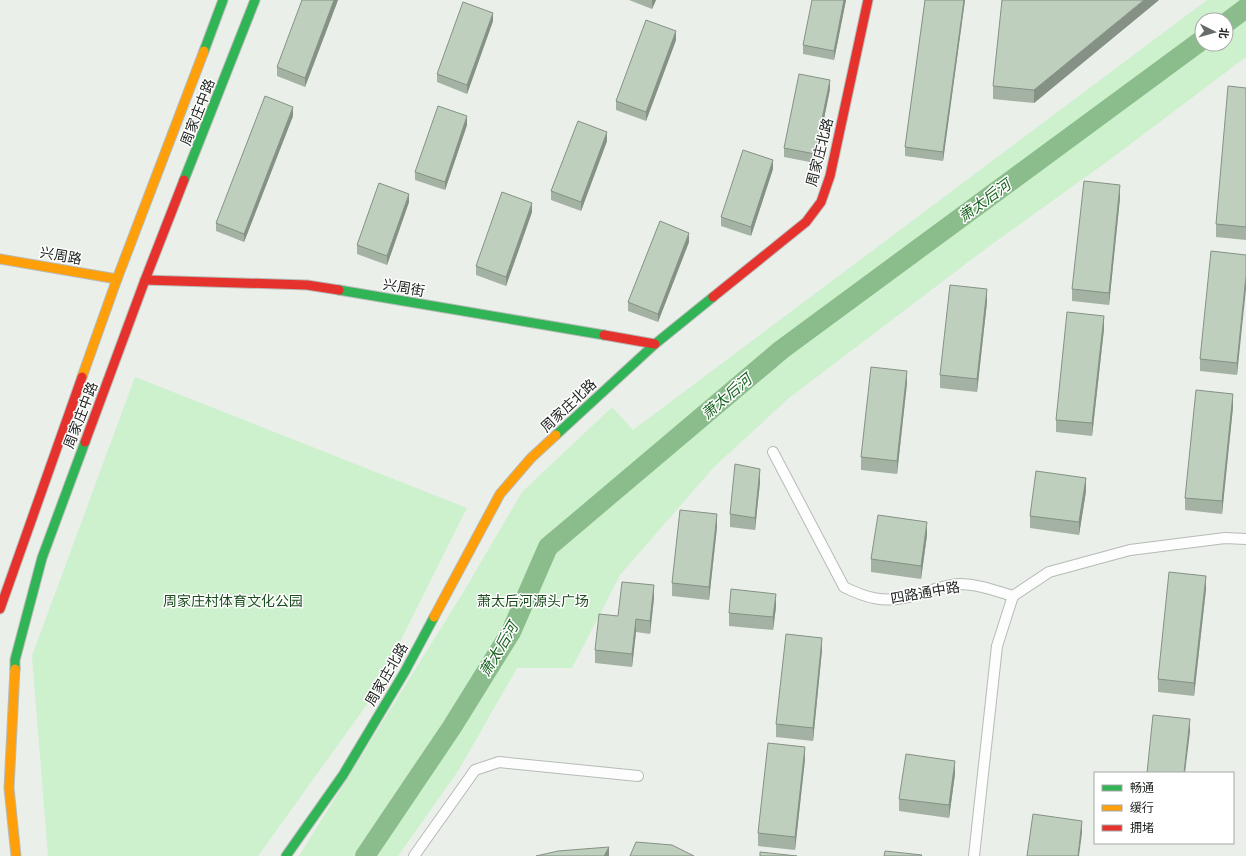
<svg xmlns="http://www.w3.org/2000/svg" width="1246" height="856" font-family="'Golos Text','Noto Sans SC',sans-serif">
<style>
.green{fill:#cdf0cd;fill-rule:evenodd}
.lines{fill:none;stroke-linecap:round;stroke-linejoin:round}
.river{stroke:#8abd8b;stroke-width:20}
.street-casing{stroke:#b7bbb7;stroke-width:12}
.fast-casing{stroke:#b7bbb7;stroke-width:11}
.slow-casing{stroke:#b7bbb7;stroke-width:11}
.jam-casing{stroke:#b7bbb7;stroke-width:11}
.street{stroke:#fcfdfc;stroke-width:10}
.fast{stroke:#30b455;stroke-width:9}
.slow{stroke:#ff9f0a;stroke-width:9}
.jam{stroke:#e5322d;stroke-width:9}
.wall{fill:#a3b2a3}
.shaded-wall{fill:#859185}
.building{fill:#becfbe;stroke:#859185}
.labels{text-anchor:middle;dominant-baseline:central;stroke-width:3;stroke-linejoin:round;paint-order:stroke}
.street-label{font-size:14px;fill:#222622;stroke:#fff}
.park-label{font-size:14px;fill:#1a4c1e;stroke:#fff}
.water-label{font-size:15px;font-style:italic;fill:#1a6421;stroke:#fff}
</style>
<rect width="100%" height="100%" fill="#eaefea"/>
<g class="green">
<path d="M1207 0H1246V57L1108 161 988 247 789 398 714 467 620 575 572 668H517L458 771 398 856H299L464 591 522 492 612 407 633 430ZM1202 20H1226V44H1202Z"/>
<polygon points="135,377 467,508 373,696 258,856 48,856 32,656"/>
</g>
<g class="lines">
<g class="river">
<polyline points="1226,23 1246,8"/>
<polyline points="365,856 452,727 511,632 548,547 781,350 1202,40"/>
</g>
<defs>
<g id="street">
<path d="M773 452 844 587C866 598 884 603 909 597 925 593 942 585 959 584 978 584 996 591 1013 596L1049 572 1130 550 1225 538 1246 539"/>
<polyline points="414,856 475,770 499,762 638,776"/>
<polyline points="974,856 997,646 1013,596"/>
</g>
<g id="fast">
<polyline points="204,51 223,0"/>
<polyline points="184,180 255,0"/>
<polyline points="339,290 604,335"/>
<polyline points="556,435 655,344 713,297"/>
<polyline points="15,669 15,660 42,558 85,442"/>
<polyline points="286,856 343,775 404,673 434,617"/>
</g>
<g id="slow">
<polyline points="0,259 117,279"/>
<polyline points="82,377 117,279 204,51"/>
<polyline points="434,617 500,494 531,458 556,435"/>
<polyline points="15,669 9,788 16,856"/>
</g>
<g id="jam">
<polyline points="145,280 307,285 339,290"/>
<polyline points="713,297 806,222 821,202 830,176 868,0"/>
<polyline points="604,335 655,344"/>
<polyline points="85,442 145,280 184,180"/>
<polyline points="0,609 82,377"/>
</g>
</defs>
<use href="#street" class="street-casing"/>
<use href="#fast" class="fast-casing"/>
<use href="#slow" class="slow-casing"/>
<use href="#jam" class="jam-casing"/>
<use href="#street" class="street"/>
<use href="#fast" class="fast"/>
<use href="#slow" class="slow"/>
<use href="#jam" class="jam"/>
</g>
<g class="wall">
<polygon points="338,0 305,87 277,76 277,67"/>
<polygon points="629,0 656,0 652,9"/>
<polygon points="846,0 834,60 803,54 803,45"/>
<polygon points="925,0 965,0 943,161 905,156 905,147"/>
<polygon points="1159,0 1034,103 993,99 993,86"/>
<polygon points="493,21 467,94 437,82 437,74"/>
<polygon points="676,40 646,121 616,110 616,101"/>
<polygon points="1246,88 1246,240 1216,237 1216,224"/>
<polygon points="830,89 815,163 784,157 784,148"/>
<polygon points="293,116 244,242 216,231 216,223"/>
<polygon points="467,125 445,190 415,180 415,172"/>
<polygon points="607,141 581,211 551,200 551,191"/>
<polygon points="773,169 751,236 721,226 721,217"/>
<polygon points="1120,198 1109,305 1072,301 1072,289"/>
<polygon points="409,202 387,265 357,254 357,245"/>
<polygon points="532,212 506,286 476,275 476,266"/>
<polygon points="689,242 658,322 628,311 628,302"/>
<polygon points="1246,255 1237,375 1200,371 1200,359"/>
<polygon points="987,302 977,392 940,388 940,375"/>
<polygon points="1104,329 1092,436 1056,432 1056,420"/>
<polygon points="907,383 897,474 861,470 861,457"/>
<polygon points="1233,407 1222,514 1185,510 1185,498"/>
<polygon points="760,482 755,530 730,527 730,514"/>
<polygon points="1086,491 1079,535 1030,528 1030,516"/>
<polygon points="717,527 709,600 672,596 672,583"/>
<polygon points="927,535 921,579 871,572 871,559"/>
<polygon points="1206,589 1194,696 1158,692 1158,679"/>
<polygon points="654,598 650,634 636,632 632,667 595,663 595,650 618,616"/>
<polygon points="776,607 773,630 729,626 729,613"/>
<polygon points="822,650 813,741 776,737 776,724"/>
<polygon points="805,759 795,850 758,846 758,833"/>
<polygon points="955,774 949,818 899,811 899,799"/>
</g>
<g class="shaded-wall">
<polygon points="334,0 338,0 305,87 305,78"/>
<polygon points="652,0 656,0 652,9"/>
<polygon points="844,0 846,0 834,60 834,51"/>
<polygon points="964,0 965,0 943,161 943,152"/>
<polygon points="1144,0 1159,0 1034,103 1034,90"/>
<polygon points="493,13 493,21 467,94 467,85"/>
<polygon points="676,31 676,40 646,121 646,112"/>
<polygon points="830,80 830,89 815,163 815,154"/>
<polygon points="293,107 293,116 244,242 244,234"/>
<polygon points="467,116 467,125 445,190 445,182"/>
<polygon points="607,132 607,141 581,211 581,202"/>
<polygon points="773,160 773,169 751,236 751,227"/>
<polygon points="1120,185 1120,198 1109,305 1109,293"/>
<polygon points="409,194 409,202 387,265 387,256"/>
<polygon points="532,203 532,212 506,286 506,277"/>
<polygon points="689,233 689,242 658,322 658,314"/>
<polygon points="1246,276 1246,289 1237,375 1237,363"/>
<polygon points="987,289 987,302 977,392 977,379"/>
<polygon points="1104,316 1104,329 1092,436 1092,423"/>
<polygon points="907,371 907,383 897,474 897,461"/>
<polygon points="1233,394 1233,407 1222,514 1222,501"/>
<polygon points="760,469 760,482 755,530 755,518"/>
<polygon points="1086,478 1086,491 1079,535 1079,522"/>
<polygon points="717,514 717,527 709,600 709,587"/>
<polygon points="927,522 927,535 921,579 921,566"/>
<polygon points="1206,576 1206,589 1194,696 1194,683"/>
<polygon points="654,585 654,598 650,634 650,621"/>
<polygon points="776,594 776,607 773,630 773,617"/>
<polygon points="636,619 636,632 632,667 632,654"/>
<polygon points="822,638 822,650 813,741 813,728"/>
<polygon points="1190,719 1190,732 1185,773 1184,773"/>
<polygon points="805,747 805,759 795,850 795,837"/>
<polygon points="955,761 955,774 949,818 949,805"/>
<polygon points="1082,821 1082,833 1079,856 1078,856"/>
<polygon points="609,847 609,856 604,856"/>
</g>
<g class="building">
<polygon points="302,0 334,0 305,78 277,67"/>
<polygon points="812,0 844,0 834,51 803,45"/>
<polygon points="925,0 964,0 943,152 905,147"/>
<polygon points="1002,0 1144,0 1034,90 993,86"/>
<polygon points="463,2 493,13 467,85 437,74"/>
<polygon points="646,20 676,31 646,112 616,101"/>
<polygon points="799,74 830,80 815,154 784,148"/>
<polygon points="1228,86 1246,88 1246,227 1216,224"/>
<polygon points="265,96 293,107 244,234 216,223"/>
<polygon points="438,106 467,116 445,182 415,172"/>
<polygon points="578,121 607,132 581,202 551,191"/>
<polygon points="743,150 773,160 751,227 721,217"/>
<polygon points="1084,181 1120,185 1109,293 1072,289"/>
<polygon points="379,183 409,194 387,256 357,245"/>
<polygon points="502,192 532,203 506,277 476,266"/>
<polygon points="660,221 689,233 658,314 628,302"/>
<polygon points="1211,251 1246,255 1246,276 1237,363 1200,359"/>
<polygon points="950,285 987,289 977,379 940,375"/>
<polygon points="1067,312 1104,316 1092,423 1056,420"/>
<polygon points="871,367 907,371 897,461 861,457"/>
<polygon points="1196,390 1233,394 1222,501 1185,498"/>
<polygon points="735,464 760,469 755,518 730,514"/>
<polygon points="1036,471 1086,478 1079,522 1030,516"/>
<polygon points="680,510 717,514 709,587 672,583"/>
<polygon points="878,515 927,522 921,566 871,559"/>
<polygon points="1169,572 1206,576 1194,683 1158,679"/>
<polygon points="622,582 654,585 650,621 636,619 632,654 595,650 599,614 618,616"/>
<polygon points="731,589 776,594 773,617 729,613"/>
<polygon points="786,634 822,638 813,728 776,724"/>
<polygon points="1153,715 1190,719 1184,773 1147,773"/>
<polygon points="768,743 805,747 795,837 758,833"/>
<polygon points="906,754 955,761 949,805 899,799"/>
<polygon points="1033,814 1082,821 1078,856 1027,856"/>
<polygon points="636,842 672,845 694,856 630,856"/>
<polygon points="609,847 604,856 536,856 558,851"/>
<polygon points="885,851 922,855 921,856 884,856"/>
<polygon points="760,852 797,856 760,856"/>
</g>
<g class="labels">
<g class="street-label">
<text transform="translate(197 112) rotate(-69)">周家庄中路</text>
<text transform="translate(819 152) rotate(-76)">周家庄北路</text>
<text transform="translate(61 255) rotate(10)">兴周路</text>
<text transform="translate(404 287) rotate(10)">兴周街</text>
<text transform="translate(568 405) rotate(-43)">周家庄北路</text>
<text transform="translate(80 415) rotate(-69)">周家庄中路</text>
<text transform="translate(925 592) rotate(-10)">四路通中路</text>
<text transform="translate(386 674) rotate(-60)">周家庄北路</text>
</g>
<g class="park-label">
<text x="233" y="600">周家庄村体育文化公园</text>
<text x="533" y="600">萧太后河源头广场</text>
</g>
<g class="water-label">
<text transform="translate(984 200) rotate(-36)">萧太后河</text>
<text transform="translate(726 396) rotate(-40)">萧太后河</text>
<text transform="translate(498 649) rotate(-59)">萧太后河</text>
</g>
</g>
<rect x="1094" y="772" width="140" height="72" fill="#ffffff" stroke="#a7a8a7"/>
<rect x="1102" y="785" width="20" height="6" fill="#30b455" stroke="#a7a8a7"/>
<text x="1130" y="792" font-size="12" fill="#222622">畅通</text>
<rect x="1102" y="805" width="20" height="6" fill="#ff9f0a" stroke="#a7a8a7"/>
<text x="1130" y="812" font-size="12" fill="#222622">缓行</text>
<rect x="1102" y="825" width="20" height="6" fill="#e5322d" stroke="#a7a8a7"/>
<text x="1130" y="832" font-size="12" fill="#222622">拥堵</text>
<g transform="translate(1214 32) rotate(96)"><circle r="19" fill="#ffffff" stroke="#a7a8a7"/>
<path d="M0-3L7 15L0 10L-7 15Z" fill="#686c68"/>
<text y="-6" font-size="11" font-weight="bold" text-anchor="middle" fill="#222622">北</text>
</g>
</svg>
